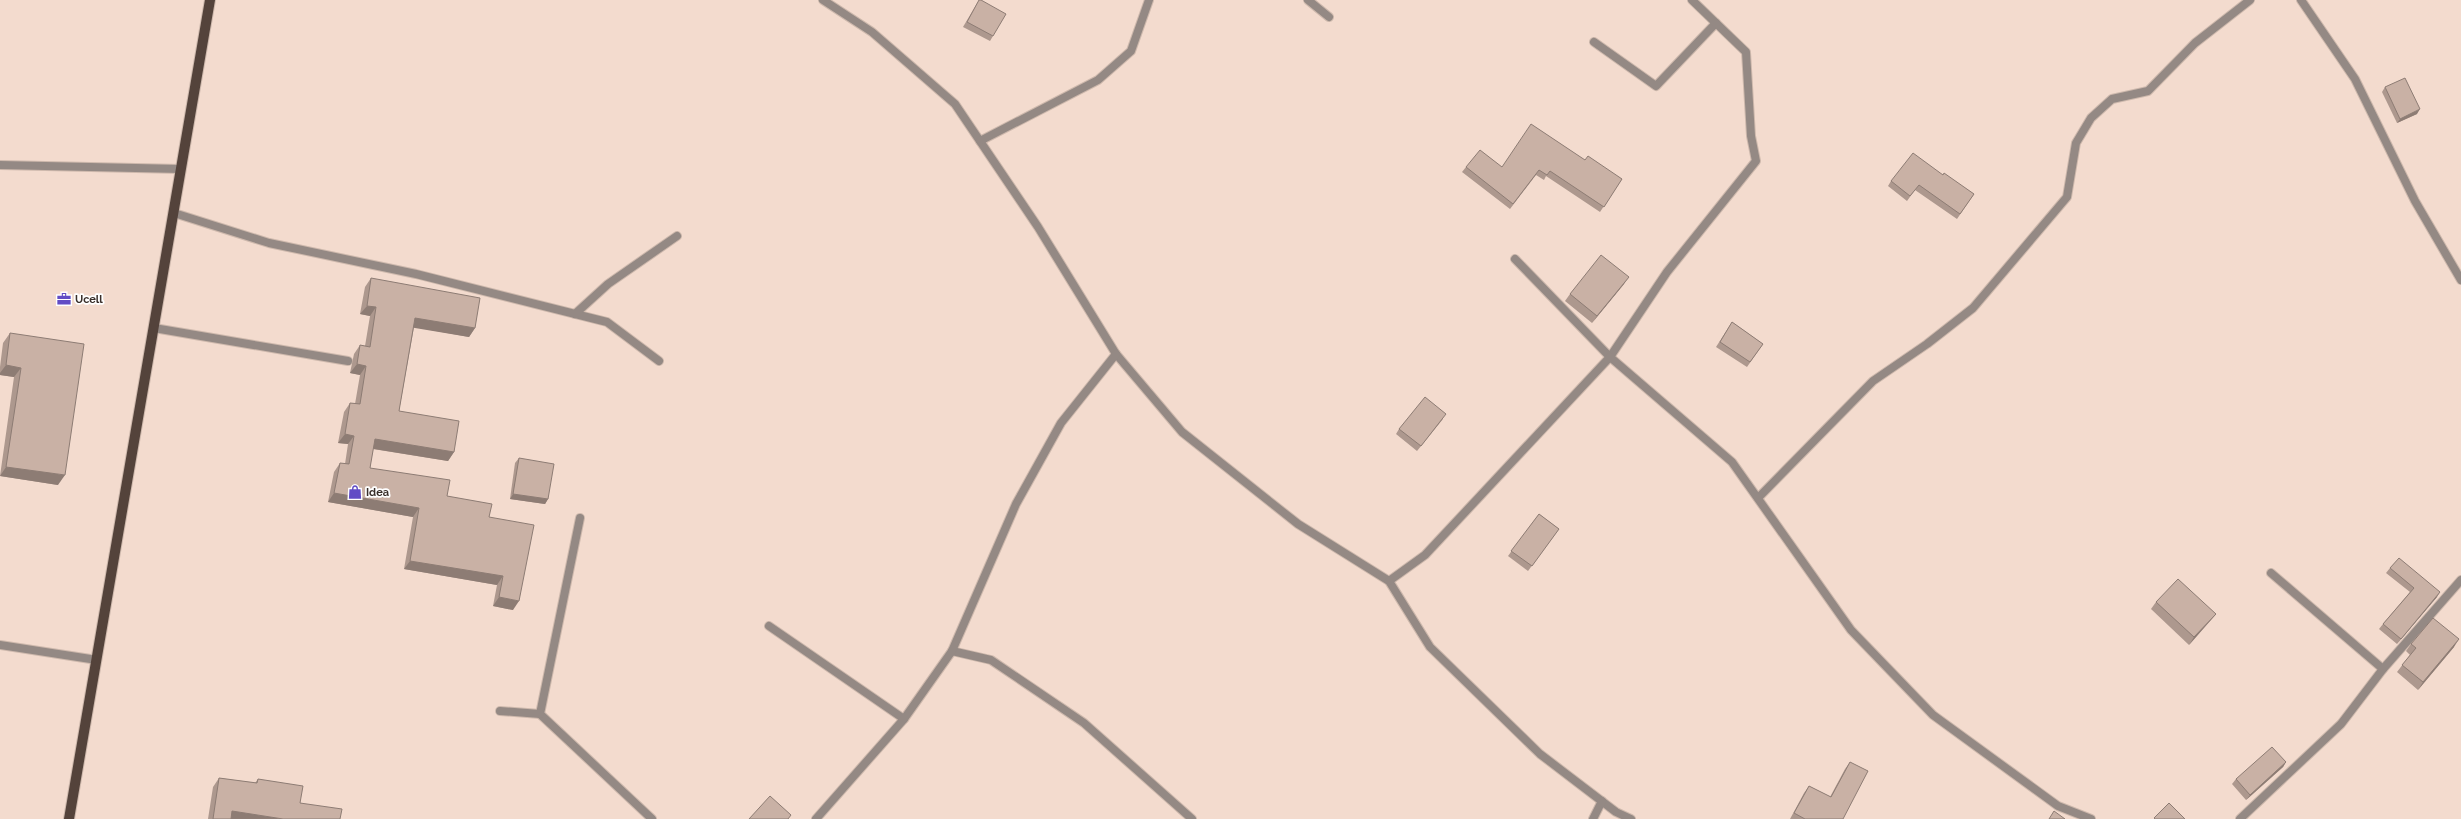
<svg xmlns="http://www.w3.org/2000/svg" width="2461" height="819" font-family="Raleway,sans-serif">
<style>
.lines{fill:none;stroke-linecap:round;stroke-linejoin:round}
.lane-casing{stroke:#ceb9ad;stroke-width:10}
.street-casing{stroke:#ceb9ad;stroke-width:10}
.primary-casing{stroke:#ceb9ad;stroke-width:12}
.lane{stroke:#948984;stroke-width:8}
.street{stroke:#948984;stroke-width:8}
.primary{stroke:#54433b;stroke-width:10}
.wall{fill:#ad988e}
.shaded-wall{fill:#8d7c74}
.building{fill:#c9b1a5;stroke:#8d7c74}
.labels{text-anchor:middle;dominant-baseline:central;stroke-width:3.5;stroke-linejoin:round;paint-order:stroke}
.poi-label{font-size:11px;font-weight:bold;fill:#392f2a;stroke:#fff;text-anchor:start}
</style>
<rect width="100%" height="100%" fill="#f3dbce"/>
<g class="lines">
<defs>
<g id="lane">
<polyline points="1308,0 1329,17"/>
<polyline points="174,213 269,243 416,274 607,322 659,361"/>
<polyline points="575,314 608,284 677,236"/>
<polyline points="154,328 348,361"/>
<polyline points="580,518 540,714 652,819"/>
<polyline points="2271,573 2383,669"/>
<polyline points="769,626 904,719"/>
<polyline points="952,651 991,660 1084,723 1192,819"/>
<polyline points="500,711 540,714"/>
</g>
<g id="street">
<polyline points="823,0 872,32 955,104 1038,227 1116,354 1182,432 1298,524 1389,581 1430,647 1540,754 1616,812 1631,819"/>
<polyline points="2301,0 2355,79 2415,201 2461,280"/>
<polyline points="1594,42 1656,86 1716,23"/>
<polyline points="980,141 1098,80 1131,51 1149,0"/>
<polyline points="0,165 181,169"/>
<polyline points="1515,259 1610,357 1667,272 1756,161 1751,136 1746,52 1692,0"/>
<polyline points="1758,498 1873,381 1927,344 1973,308 2067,197 2076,143 2091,118 2112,99 2148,91 2195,43 2250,0"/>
<polyline points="1389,581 1425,555 1610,357 1732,462 1851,630 1933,715 2058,806 2091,819"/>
<polyline points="0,645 97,660"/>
<polyline points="816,819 904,719 952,651 1016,504 1061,423 1116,354"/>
<polyline points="1593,819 1602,801"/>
<polyline points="2240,819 2341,724 2383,669 2461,580"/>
</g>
<polyline id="primary" points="69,819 210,0"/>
</defs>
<use href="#lane" class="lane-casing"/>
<use href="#street" class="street-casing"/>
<use href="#primary" class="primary-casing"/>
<use href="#lane" class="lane"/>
<use href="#street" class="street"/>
<use href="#primary" class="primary"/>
</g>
<g class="wall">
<polygon points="979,0 993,36 990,41 963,27"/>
<polygon points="2385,87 2417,114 2397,123 2382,92"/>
<polygon points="1585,160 1622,179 1600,212 1546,176 1544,180 1536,175 1510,209 1462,172 1466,167 1502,167"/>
<polygon points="1943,175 1974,194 1957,219 1915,190 1907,201 1888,186 1891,181"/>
<polygon points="371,278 475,328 469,337 414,327 399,411 454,452 448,461 373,449 370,468 447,496 489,517 513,610 493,606 497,585 404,569 413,517 328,502 334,472 340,463 345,464 348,444 338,443 344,412 350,403 355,404 360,375 350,373 354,354 360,345 365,346 370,316 360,314 365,287"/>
<polygon points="1624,284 1592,323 1565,301 1570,294"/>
<polygon points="1732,322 1763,344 1747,367 1716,347"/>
<polygon points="10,333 58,485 0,476 14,377 0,375 0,367 3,343"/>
<polygon points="1443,419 1417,451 1396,434 1399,429"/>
<polygon points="519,458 548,499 545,504 510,499 515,463"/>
<polygon points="1539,514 1559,529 1528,571 1508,556"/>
<polygon points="2390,568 2437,597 2397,644 2379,629 2383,624 2410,592 2386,573"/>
<polygon points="2156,602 2216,614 2210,621 2189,645 2151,609"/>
<polygon points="2411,644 2454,647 2418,690 2397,672 2410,655 2406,651"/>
<polygon points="1850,762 1843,819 1790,819 1804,793 1809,786 1830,797 1845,769"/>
<polygon points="2286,762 2283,767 2246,800 2232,784 2236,779"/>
<polygon points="219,778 255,783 258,779 300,803 340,819 208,819 213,787"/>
</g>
<g class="shaded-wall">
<polygon points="2420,109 2417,114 2397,123 2400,119"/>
<polygon points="1629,277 1624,284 1592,323 1597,316"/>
<polygon points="367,306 376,307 370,316 360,314"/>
<polygon points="415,318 475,328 469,337 409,327"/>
<polygon points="357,364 366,366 360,375 350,373"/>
<polygon points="6,365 21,368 14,377 0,375 0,373"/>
<polygon points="345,434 354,436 348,444 338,443"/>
<polygon points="375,439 454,452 448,461 368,448"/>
<polygon points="6,467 65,475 58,485 0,476"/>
<polygon points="334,493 419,508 413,517 328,502"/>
<polygon points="513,494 548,499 545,504 510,499"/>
<polygon points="410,561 503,576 497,585 404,569"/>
<polygon points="2440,592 2437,597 2397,644 2401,639"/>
<polygon points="499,597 519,601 513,610 493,606"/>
<polygon points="2216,614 2210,621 2189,645 2194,637"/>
<polygon points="2459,639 2454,647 2418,690 2423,682"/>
<polygon points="2286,762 2283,767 2246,800 2250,795"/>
<polygon points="232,811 283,819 226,819"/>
</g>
<g class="building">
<polygon points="979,0 981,0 1006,14 993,36 967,22"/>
<polygon points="2405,78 2420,109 2400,119 2385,87"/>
<polygon points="1531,124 1585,160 1588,156 1622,179 1604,207 1550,171 1547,175 1539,170 1513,204 1466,167 1480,150 1502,167"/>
<polygon points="1913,153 1943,175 1944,173 1974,194 1960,214 1919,185 1910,196 1891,181"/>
<polygon points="1601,255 1629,277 1597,316 1570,294"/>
<polygon points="371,278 480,298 475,328 415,318 399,411 459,421 454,452 375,439 370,468 450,480 447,496 492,504 489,517 534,525 519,601 499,597 503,576 410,561 419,508 334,493 340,463 349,464 354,436 345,434 350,403 360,404 366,366 357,364 360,345 370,347 376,307 367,306"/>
<polygon points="1732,322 1763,344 1750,362 1720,342"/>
<polygon points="10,333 84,344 65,475 6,467 21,368 6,365"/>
<polygon points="1425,397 1446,414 1421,446 1399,429"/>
<polygon points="519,458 554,464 548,499 513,494"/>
<polygon points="1539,514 1559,529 1532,566 1511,551"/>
<polygon points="2399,558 2440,592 2401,639 2383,624 2414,588 2390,568"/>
<polygon points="2178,579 2216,614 2194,637 2156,602"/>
<polygon points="2433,618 2459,639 2423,682 2402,665 2416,648 2411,644"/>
<polygon points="2272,747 2286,762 2250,795 2236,779"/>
<polygon points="1850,762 1868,771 1843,819 1805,819 1794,813 1809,786 1831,797"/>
<polygon points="219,778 257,783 258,779 303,786 300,803 342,809 340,819 283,819 232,811 231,819 213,819"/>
<polygon points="770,796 791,815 788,819 749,819"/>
<polygon points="2169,803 2185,819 2155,819 2154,818"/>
<polygon points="2054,811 2065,819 2049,819"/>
</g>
<defs>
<symbol id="office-bare" viewBox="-9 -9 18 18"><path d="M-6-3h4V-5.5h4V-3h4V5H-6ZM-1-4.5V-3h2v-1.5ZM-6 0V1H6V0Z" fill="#614cc5" stroke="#fff" stroke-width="2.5" paint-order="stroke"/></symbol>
<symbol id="shop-bare" viewBox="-9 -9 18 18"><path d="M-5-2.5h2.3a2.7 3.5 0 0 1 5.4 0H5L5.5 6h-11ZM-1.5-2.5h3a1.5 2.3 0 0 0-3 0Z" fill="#614cc5" stroke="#fff" stroke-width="2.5" paint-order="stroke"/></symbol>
</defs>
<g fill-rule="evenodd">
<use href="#office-bare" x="54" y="289" width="20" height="20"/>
<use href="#shop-bare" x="345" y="482" width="20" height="20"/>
</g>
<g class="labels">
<g class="poi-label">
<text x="75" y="299">Ucell</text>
<text x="366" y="492">Idea</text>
</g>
</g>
</svg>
